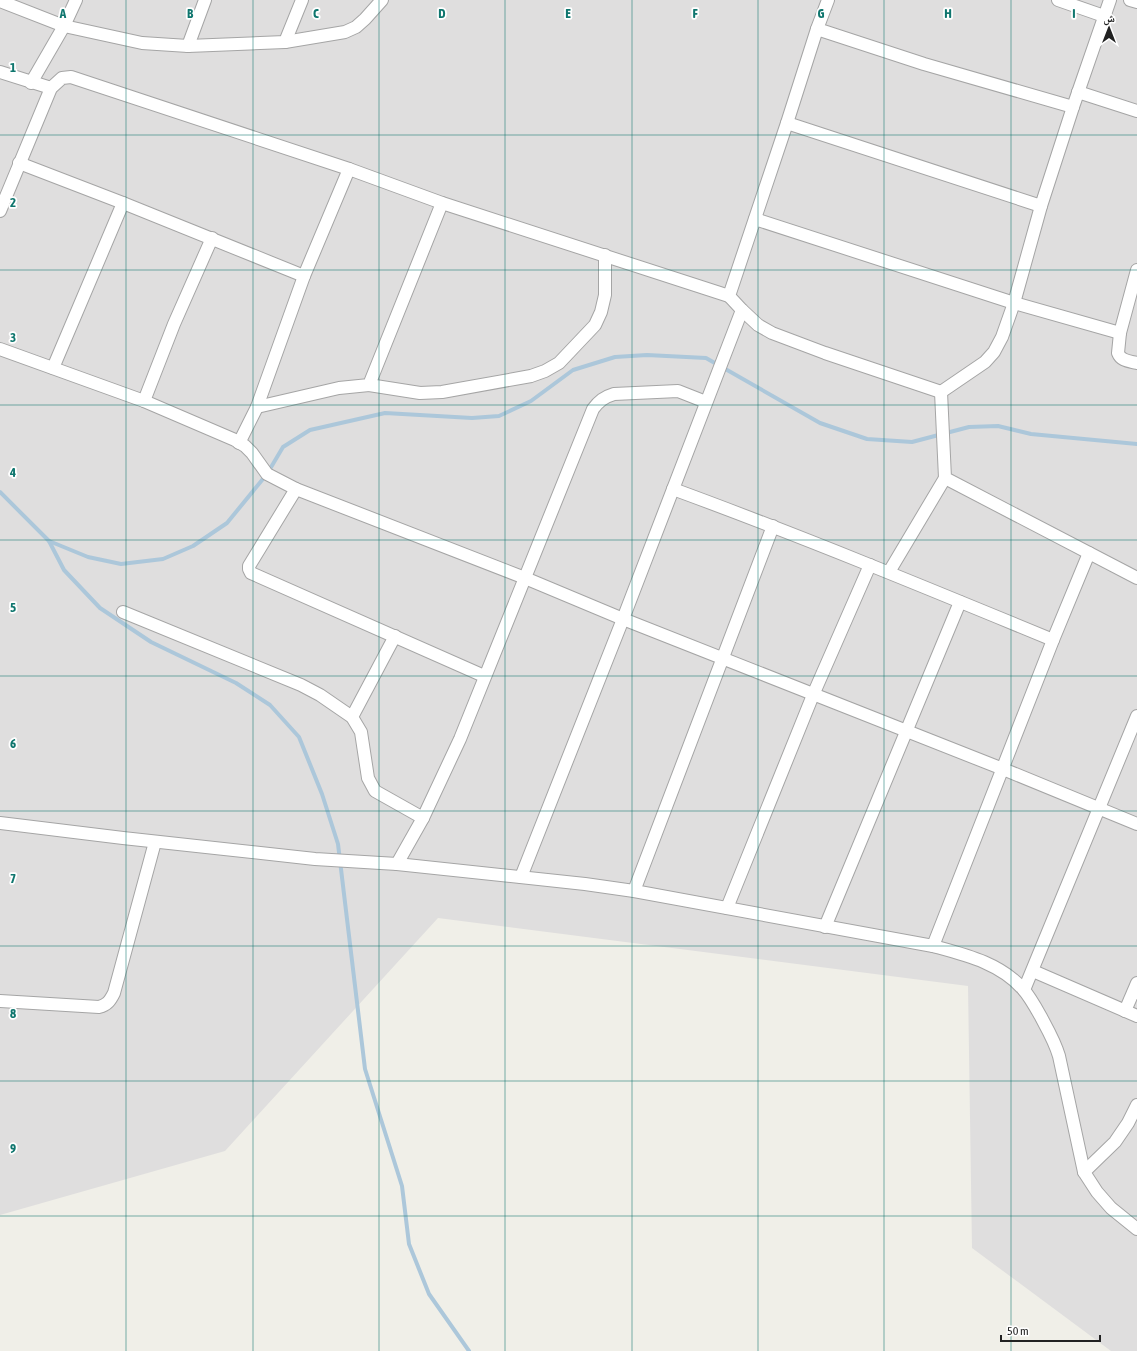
<svg xmlns="http://www.w3.org/2000/svg" width="1137" height="1351" font-family="'Asap Condensed','Noto Naskh Arabic',sans-serif">
<style>
.residential{fill:#dfdede}
.lines{fill:none;stroke-linecap:round;stroke-linejoin:round}
.stream{stroke:#acc7da;stroke-width:4}
.minor-casing{stroke:#a5a5a5;stroke-width:14}
.minor{stroke:#fff;stroke-width:12}
.grid{fill:none;stroke:#0f766e;stroke-width:1;stroke-opacity:0.55}
.grid-label{font-size:13px;text-anchor:middle;font-weight:bold;fill:#0f766e;stroke:#fff;stroke-width:3.5;stroke-linejoin:round;paint-order:stroke}
</style>
<rect width="100%" height="100%" fill="#f0efe8"/>
<polygon class="residential" points="0,0 1137,0 1137,1351 1111,1351 972,1248 968,986 438,918 225,1151 0,1215"/>
<g class="lines">
<g class="stream">
<polyline points="0,492 49,541 64,570 100,608 151,642 236,683 270,705 299,737 322,794 338,844 365,1069 402,1186 409,1244 429,1294 469,1351"/>
<polyline points="49,541 88,557 121,564 163,559 193,546 227,523 267,474 283,447 310,430 385,413 472,418 499,416 531,401 573,370 615,357 647,355 706,358 820,423 867,439 912,442 969,427 998,426 1031,434 1137,444"/>
</g>
<defs>
<g id="minor">
<polyline points="828,0 817,29 787,123 729,296 742,310 758,325 772,333 825,353 941,392"/>
<polyline points="1058,0 1104,16"/>
<polyline points="1130,0 1137,2"/>
<polyline points="0,1 64,26 142,43 188,46 285,42 345,32 356,27 365,19 382,0"/>
<polyline points="817,29 924,64 1073,107"/>
<polyline points="285,42 302,0"/>
<polyline points="188,46 205,0"/>
<polyline points="0,72 51,88"/>
<polyline points="31,83 64,26 76,0"/>
<polyline points="1078,92 1137,111"/>
<polyline points="787,123 1041,206"/>
<polyline points="19,163 123,203 304,276"/>
<polyline points="0,211 51,88 62,78 71,77 349,169 442,203 729,296"/>
<polyline points="755,219 1014,303 1120,333"/>
<path d="M1137 270 1120 333 1118 353C1121 361 1129 361 1137 363"/>
<polyline points="0,349 144,401 235,440 245,446 252,453 267,474 296,489 525,578 623,619 1003,769 1137,824"/>
<polyline points="53,368 123,203"/>
<polyline points="369,385 420,393 442,392 531,376 545,371 559,363 595,325 601,312 605,295 605,255"/>
<polyline points="941,392 985,362 994,352 1002,337 1014,303 1041,206 1073,107 1110,0"/>
<polyline points="941,392 945,478 1137,578"/>
<polyline points="144,401 174,324 212,238"/>
<polyline points="257,407 339,388 369,385 442,203"/>
<polyline points="239,443 257,407 304,276 349,169"/>
<polyline points="296,489 249,566 249,569 251,573 484,676"/>
<path d="M673 489C801 536 927 588 1053 640"/>
<polyline points="889,572 945,478"/>
<polyline points="123,612 301,685 320,695 352,717 361,732 368,778 375,791 423,818"/>
<polyline points="352,717 395,636"/>
<path d="M0 823 123 838 315 859 397 864 585 884 634 891 933 946C966 955 1000 963 1023 989 1030 997 1036 1008 1041 1017 1048 1030 1055 1042 1059 1056L1084 1172 1097 1192 1111 1208 1137 1229"/>
<path d="M397 864 423 818 460 739 593 409C599 401 604 397 614 394L678 391 706 402"/>
<polyline points="521,877 623,619 742,310"/>
<polyline points="634,891 773,526"/>
<polyline points="727,908 813,695 870,565"/>
<polyline points="825,927 960,602"/>
<polyline points="933,946 1053,640 1089,553"/>
<polyline points="1033,971 1137,1016"/>
<polyline points="1024,990 1137,716"/>
<path d="M0 1001 99 1007C107 1005 110 1001 114 993L155 842"/>
<polyline points="1125,1011 1137,983"/>
<polyline points="1084,1172 1115,1142 1128,1123 1137,1105"/>
</g>
</defs>
<use href="#minor" class="minor-casing"/>
<use href="#minor" class="minor"/>
</g>
<path class="grid" d="M126 0V1351M253 0V1351M379 0V1351M505 0V1351M632 0V1351M758 0V1351M884 0V1351M1011 0V1351M0 135H1137M0 270H1137M0 405H1137M0 540H1137M0 676H1137M0 811H1137M0 946H1137M0 1081H1137M0 1216H1137"/>
<g class="grid-label">
<text x="63" y="18">A</text>
<text x="190" y="18">B</text>
<text x="316" y="18">C</text>
<text x="442" y="18">D</text>
<text x="568" y="18">E</text>
<text x="695" y="18">F</text>
<text x="821" y="18">G</text>
<text x="948" y="18">H</text>
<text x="1074" y="18">I</text>
<text x="13" y="72">1</text>
<text x="13" y="207">2</text>
<text x="13" y="342">3</text>
<text x="13" y="477">4</text>
<text x="13" y="612">5</text>
<text x="13" y="748">6</text>
<text x="13" y="883">7</text>
<text x="13" y="1018">8</text>
<text x="13" y="1153">9</text>
</g>
<g transform="translate(1109 28)" stroke="#ffffff" stroke-width="3" paint-order="stroke">
<path d="M0-3L7 15L0 10L-7 15Z" fill="#212121"/>
<text y="-6" font-size="11" font-weight="bold" text-anchor="middle" fill="#212121">ش</text>
</g>
<path d="M1001 1335v6h99v-6" fill="none" stroke="#212121" stroke-width="2"/>
<text x="1007" y="1335" font-size="12" fill="#212121" stroke="#ffffff" stroke-width="3" paint-order="stroke">50 m</text>
</svg>
